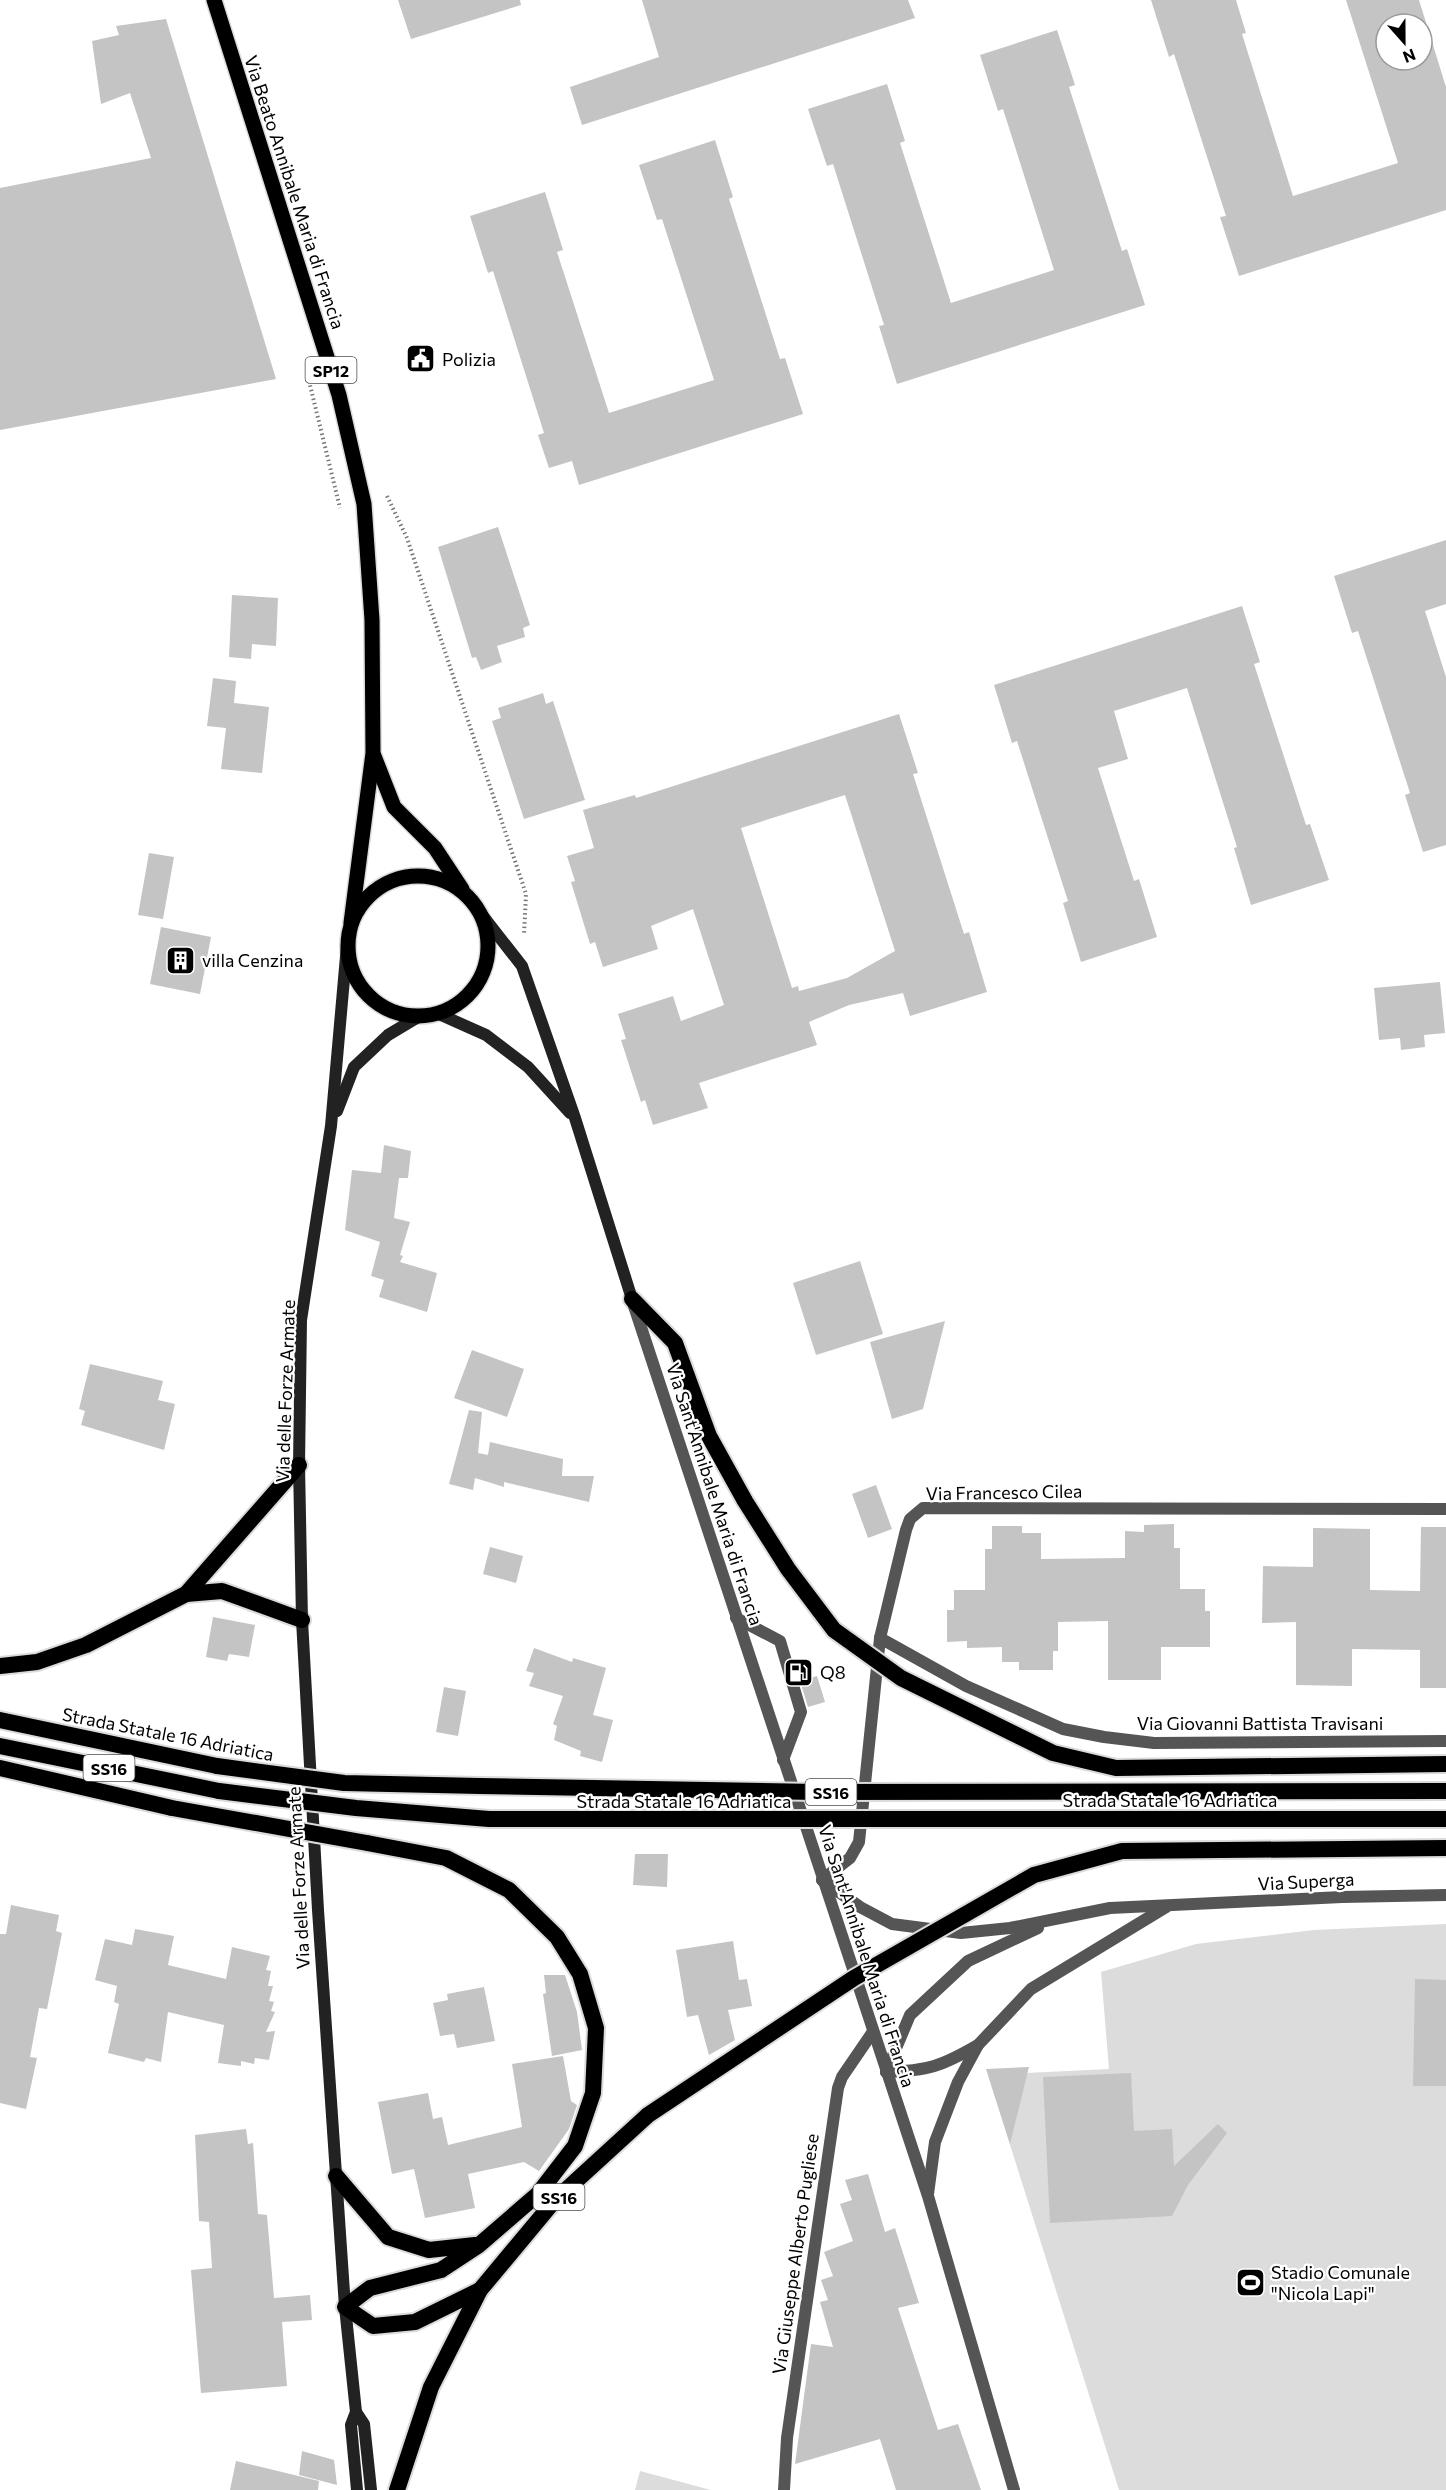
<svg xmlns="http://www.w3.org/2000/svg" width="1446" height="2490" font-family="Commissioner,sans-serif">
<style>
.green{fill:#dcdcdc}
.building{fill:#c4c4c4;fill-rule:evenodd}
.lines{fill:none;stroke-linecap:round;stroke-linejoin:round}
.primary-casing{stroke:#dbdbdb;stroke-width:18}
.trunk-casing{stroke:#dbdbdb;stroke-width:20}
.path{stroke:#777;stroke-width:4;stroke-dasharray:1.5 3;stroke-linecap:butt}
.service{stroke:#555;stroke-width:12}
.minor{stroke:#555;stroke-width:12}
.tertiary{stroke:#555;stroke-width:12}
.secondary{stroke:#222;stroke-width:12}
.primary{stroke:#000;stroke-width:15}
.trunk{stroke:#000;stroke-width:16}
.trunk-bridge-casing{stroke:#dbdbdb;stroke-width:20;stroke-linecap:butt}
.trunk-bridge{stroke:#000;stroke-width:16}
.labels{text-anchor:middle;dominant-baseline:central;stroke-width:4.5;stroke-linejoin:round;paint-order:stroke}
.shield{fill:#fff;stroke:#4c4c4c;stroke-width:1.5}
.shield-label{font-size:16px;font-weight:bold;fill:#000}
.street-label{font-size:18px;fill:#000;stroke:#fff}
.poi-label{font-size:18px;fill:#000;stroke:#fff;text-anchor:start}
</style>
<rect width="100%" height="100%" fill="#fff"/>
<g class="green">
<polygon points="1446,1924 1446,2490 1119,2490 988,2075 1109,2069 1101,1972 1196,1944 1314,1930"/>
<polygon points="640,2471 711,2490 635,2490"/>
</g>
<g class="building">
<polygon points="398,0 520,0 521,5 411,39"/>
<polygon points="642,0 908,0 915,18 582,125 570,87 659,57"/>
<path d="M1151 0H1236L1246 33 1242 34 1293 196 1398 163 1346 0H1419L1446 87V210L1239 276 1220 217 1226 216 1174 54 1169 57ZM1386 24H1422V60H1386Z"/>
<polygon points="166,19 276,379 0,430 0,188 151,158 130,93 101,104 92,41 119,35 116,26"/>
<polygon points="1057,30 1075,85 1069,87 1122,251 1127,249 1145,305 897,384 879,326 884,325 833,164 827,166 808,109 887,84 905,141 900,143 951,303 1054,270 1003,109 998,111 980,55"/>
<polygon points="715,140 733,197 729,199 780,359 785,358 803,414 579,485 572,461 549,468 538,435 544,433 493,271 488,273 470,216 545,192 563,250 557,252 609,413 714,380 662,219 657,220 639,165"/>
<polygon points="498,527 530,625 523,628 525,637 497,646 502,662 481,670 476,657 472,658 438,547"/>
<polygon points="1446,540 1446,604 1425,611 1446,677 1446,845 1423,852 1405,795 1410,793 1358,631 1352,633 1334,576"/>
<polygon points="232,595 278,598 276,646 252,644 251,659 229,657"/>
<polygon points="1242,606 1260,662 1254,664 1306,825 1310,824 1329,880 1251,905 1234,848 1237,847 1187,688 1114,711 1128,759 1098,768 1134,881 1139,879 1157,937 1081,962 1063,903 1068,901 1017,741 1012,743 994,685"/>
<polygon points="213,678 236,681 234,703 269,707 262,773 221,769 226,728 207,726"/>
<polygon points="543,693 546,704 553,701 585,800 524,819 492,721 501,718 498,708"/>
<path d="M899 714 918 773 913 774 964 934 969 932 987 992 910 1016 903 993 849 1005 809 1022 817 1045 699 1083 708 1108 653 1125 645 1100 641 1102 621 1040 626 1039 618 1014 673 996 681 1021 724 1005 693 909 651 926 658 949 603 967 595 942 590 944 571 882 575 881 567 856 594 848 583 810 635 795 636 798ZM845 795 895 951 847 978 799 991 798 986 792 988 741 828Z"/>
<polygon points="149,853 174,857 163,919 138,915"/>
<polygon points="161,927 211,937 200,994 150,984"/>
<polygon points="1440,982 1445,1033 1424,1035 1425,1047 1401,1050 1400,1038 1379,1040 1374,988"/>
<polygon points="384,1145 411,1151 408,1178 399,1178 394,1218 410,1222 400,1255 403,1256 400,1262 437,1273 427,1312 379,1297 384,1280 371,1276 380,1242 345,1230 352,1170 381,1173"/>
<polygon points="860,1261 883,1334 816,1355 793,1283"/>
<polygon points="945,1321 923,1409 892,1419 870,1342"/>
<polygon points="472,1350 524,1369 507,1417 454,1398"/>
<polygon points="90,1364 163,1381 158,1400 175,1404 164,1450 81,1425 85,1411 79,1409"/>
<polygon points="469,1410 482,1412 478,1453 488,1455 490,1442 563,1459 562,1476 594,1476 589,1502 504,1482 504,1487 475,1478 473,1490 449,1484"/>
<polygon points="876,1485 892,1529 868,1538 852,1494"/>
<polygon points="1174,1524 1174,1548 1180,1548 1180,1589 1205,1589 1205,1611 1210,1611 1210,1647 1161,1647 1161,1680 1108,1680 1108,1621 1058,1622 1058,1651 1053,1651 1053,1670 1019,1670 1019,1662 1002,1662 1002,1647 967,1648 967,1641 947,1642 947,1610 954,1610 954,1590 985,1590 985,1549 992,1549 992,1526 1022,1526 1022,1533 1041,1533 1041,1559 1125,1558 1125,1531 1144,1532 1144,1525"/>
<polygon points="1421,1527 1446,1527 1446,1688 1420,1688 1420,1650 1352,1649 1352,1686 1296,1685 1296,1622 1262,1623 1263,1566 1313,1567 1313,1528 1370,1529 1370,1590 1420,1591"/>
<polygon points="490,1547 523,1556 516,1583 483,1574"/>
<polygon points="213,1617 255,1625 249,1657 229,1654 227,1661 206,1657"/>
<polygon points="534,1648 572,1662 573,1658 606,1668 593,1715 613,1720 602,1762 580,1756 581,1751 554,1740 557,1726 553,1724 563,1696 529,1686 534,1673 526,1671"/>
<polygon points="817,1676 825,1702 808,1707 800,1681"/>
<polygon points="444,1687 466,1691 458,1736 436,1732"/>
<polygon points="635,1854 668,1854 667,1887 633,1885"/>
<polygon points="11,1905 59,1915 56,1931 62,1933 47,2009 39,2008 30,2057 37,2058 26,2109 0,2103 0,1934 6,1934"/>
<polygon points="135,1929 174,1936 168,1965 226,1979 232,1947 270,1956 266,1970 271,1971 268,1986 273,1986 269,2001 274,2002 271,2011 275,2012 266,2032 275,2031 269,2060 255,2058 254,2064 241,2061 241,2066 218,2063 224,2025 168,2012 161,2062 146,2058 144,2062 108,2053 119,2004 114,2002 117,1986 95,1980 105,1939 132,1945"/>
<polygon points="733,1941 739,1980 747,1979 752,2006 728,2010 735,2040 709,2055 698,2015 687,2017 676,1950"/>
<polygon points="544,1975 565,1975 577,2012 582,2050 552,2056 543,1994 546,1993"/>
<polygon points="1415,1979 1446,1980 1446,2086 1413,2086"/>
<polygon points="484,1987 495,2041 457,2048 454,2034 440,2036 433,2003 448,2000 447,1994"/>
<polygon points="563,2056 571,2101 577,2105 569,2129 539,2171 524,2162 468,2174 475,2208 425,2218 414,2169 392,2174 378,2102 428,2093 433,2119 442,2117 448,2145 522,2127 512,2064"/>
<polygon points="1029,2067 1010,2144 986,2069"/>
<polygon points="1131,2073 1134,2131 1172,2129 1174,2166 1218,2124 1227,2133 1188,2185 1172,2216 1050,2223 1043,2077"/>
<polygon points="246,2129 248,2144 253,2143 258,2214 267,2215 274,2298 310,2295 312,2320 282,2322 287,2386 201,2393 191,2270 212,2268 209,2222 199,2221 195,2135"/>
<polygon points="868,2174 885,2232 895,2228 919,2303 898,2308 938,2430 958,2424 981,2490 896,2490 880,2439 795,2464 811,2344 833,2347 820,2302 828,2300 821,2280 833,2276 824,2252 853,2241 840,2204 852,2200 845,2180"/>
<polygon points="302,2451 334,2460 337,2485 299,2475"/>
<polygon points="236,2461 319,2481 318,2490 230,2490"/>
</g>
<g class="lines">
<defs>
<g id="primary">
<polyline points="214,0 339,395 364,504 372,620 373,753 351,923"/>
<polyline points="374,756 394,807 435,848 462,889"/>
<circle cx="418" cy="946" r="70"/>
</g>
<g id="trunk">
<polyline points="632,1299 675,1343 709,1436 745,1501"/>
<polyline points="186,1594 222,1591 302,1620"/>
<polyline points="0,1666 37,1662 86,1645 186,1594 299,1465"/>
<polyline points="0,1720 217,1766"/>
<polyline points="0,1746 219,1791"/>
<polyline points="0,1768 172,1808"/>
<polyline points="367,1843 446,1858 509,1890 557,1937 580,1974 596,2028 593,2093 575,2146 538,2194 479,2245 441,2270 370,2288 345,2307 373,2326 415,2322 480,2290"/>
<polyline points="336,2176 388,2237 429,2250 475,2245"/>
<polyline points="397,2490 431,2387 480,2290 555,2200 648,2115"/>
</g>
</defs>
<use href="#primary" class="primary-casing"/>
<use href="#trunk" class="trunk-casing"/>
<g class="path">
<polyline points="309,381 340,508"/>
<polyline points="387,496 407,538 526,894 524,935"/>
</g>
<polyline class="service" points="736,1618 780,1641 801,1712 783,1760"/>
<g class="minor">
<polyline points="880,1638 966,1686 1063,1729 1104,1737 1154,1743 1446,1741"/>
<polyline points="822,1880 850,1858 859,1842 880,1638 906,1530 910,1519 923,1508 1446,1509"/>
<polyline points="784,2490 787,2438 838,2088 842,2077 872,2033"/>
</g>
<g class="tertiary">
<polyline points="633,1303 928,2196 1014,2490"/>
<polyline points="822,1880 860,1907 892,1924 961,1933 1010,1928 1110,1908 1342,1897 1446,1895"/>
<polyline points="886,2072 910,2015 968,1961 1038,1928"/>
<path d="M886 2072C928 2071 942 2066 978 2045"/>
<polyline points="928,2194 935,2142 958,2082 978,2045 1031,1989 1166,1907"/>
</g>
<g class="secondary">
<polyline points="479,911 522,966 575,1118 632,1299"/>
<polyline points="347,945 331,1126 301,1320 299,1465 302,1620 318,1910 345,2307 356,2412 351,2425 357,2490"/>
<polyline points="439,1014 486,1035 528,1067 570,1113"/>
<polyline points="337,1111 354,1067 388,1035 418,1017"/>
<polyline points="356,2412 364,2424 371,2490"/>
</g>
<use href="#primary" class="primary"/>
<use href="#trunk" class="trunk"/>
<defs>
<g id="trunk-bridge">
<polyline points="745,1501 788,1569 834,1630 901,1678 1053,1753 1116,1768 1446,1764"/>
<polyline points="217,1766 344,1783 480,1786 816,1792 1446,1791"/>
<polyline points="219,1791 356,1808 489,1819 1446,1819"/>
<polyline points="172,1808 367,1843"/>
<polyline points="648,2115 854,1978 1034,1875 1122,1851 1446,1848"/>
</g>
</defs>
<use href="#trunk-bridge" class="trunk-bridge-casing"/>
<use href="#trunk-bridge" class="trunk-bridge"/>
</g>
<defs>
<symbol id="civic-square" viewBox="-11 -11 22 22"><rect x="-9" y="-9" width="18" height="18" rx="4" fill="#000" stroke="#fff"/><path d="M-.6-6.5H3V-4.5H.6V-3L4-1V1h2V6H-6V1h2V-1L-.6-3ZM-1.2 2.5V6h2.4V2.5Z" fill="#fff"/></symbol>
<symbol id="building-square" viewBox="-11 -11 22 22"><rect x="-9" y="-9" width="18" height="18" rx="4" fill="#000" stroke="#fff"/><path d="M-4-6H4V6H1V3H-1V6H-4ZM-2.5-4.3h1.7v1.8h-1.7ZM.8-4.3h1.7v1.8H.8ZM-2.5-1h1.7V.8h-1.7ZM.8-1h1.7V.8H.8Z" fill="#fff"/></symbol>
<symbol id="fuel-square" viewBox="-11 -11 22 22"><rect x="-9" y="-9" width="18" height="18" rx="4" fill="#000" stroke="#fff"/><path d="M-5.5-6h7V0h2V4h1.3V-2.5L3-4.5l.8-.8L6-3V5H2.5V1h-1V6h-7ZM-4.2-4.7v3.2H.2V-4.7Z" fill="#fff"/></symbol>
<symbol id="stadium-square" viewBox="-11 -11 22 22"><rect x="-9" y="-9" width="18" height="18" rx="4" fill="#000" stroke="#fff"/><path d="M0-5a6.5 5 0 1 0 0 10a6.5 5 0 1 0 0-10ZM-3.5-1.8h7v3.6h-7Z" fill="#fff"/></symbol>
</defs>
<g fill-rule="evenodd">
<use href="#civic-square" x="404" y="342" width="33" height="33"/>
<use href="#building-square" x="164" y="944" width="33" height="33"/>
<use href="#fuel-square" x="782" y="1656" width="33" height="33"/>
<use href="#stadium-square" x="1234" y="2266" width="33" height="33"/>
</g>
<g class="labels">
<g class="shield">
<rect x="305.5" y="357" width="51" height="26" rx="4.5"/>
<rect x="83.5" y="1755" width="51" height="26" rx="4.5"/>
<rect x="805.5" y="1779" width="51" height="26" rx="4.5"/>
<rect x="533.5" y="2184" width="51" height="26" rx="4.5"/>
</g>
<g class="shield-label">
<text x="331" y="370">SP12</text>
<text x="109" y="1768">SS16</text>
<text x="831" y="1792">SS16</text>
<text x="559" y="2197">SS16</text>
</g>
<g class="street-label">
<text transform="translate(295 192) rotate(72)">Via Beato Annibale Maria di Francia</text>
<text transform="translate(285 1391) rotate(-88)">Via delle Forze Armate</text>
<text transform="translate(1004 1492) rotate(-1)">Via Francesco Cilea</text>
<text transform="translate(715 1494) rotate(72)">Via Sant'Annibale Maria di Francia</text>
<text x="1260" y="1723">Via Giovanni Battista Travisani</text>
<text transform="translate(168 1734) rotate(11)">Strada Statale 16 Adriatica</text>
<text x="1170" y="1800">Strada Statale 16 Adriatica</text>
<text x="684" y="1801">Strada Statale 16 Adriatica</text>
<text transform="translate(298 1878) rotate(-93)">Via delle Forze Armate</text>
<text transform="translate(1306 1881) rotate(-3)">Via Superga</text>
<text transform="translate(867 1956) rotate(72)">Via Sant'Annibale Maria di Francia</text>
<text transform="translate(795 2254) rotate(-82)">Via Giuseppe Alberto Pugliese</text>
</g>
<g class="poi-label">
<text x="442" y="359">Polizia</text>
<text x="202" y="960">villa Cenzina</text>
<text x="820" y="1672">Q8</text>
<text x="1271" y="2272">Stadio Comunale<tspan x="1271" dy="21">"Nicola Lapi"</tspan></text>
</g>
</g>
<g transform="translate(1404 42) rotate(159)"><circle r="28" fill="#ffffff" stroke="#999999" stroke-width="1.5"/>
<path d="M0-4.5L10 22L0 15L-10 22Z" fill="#000000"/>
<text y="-9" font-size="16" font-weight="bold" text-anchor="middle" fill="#000000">N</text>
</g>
</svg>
